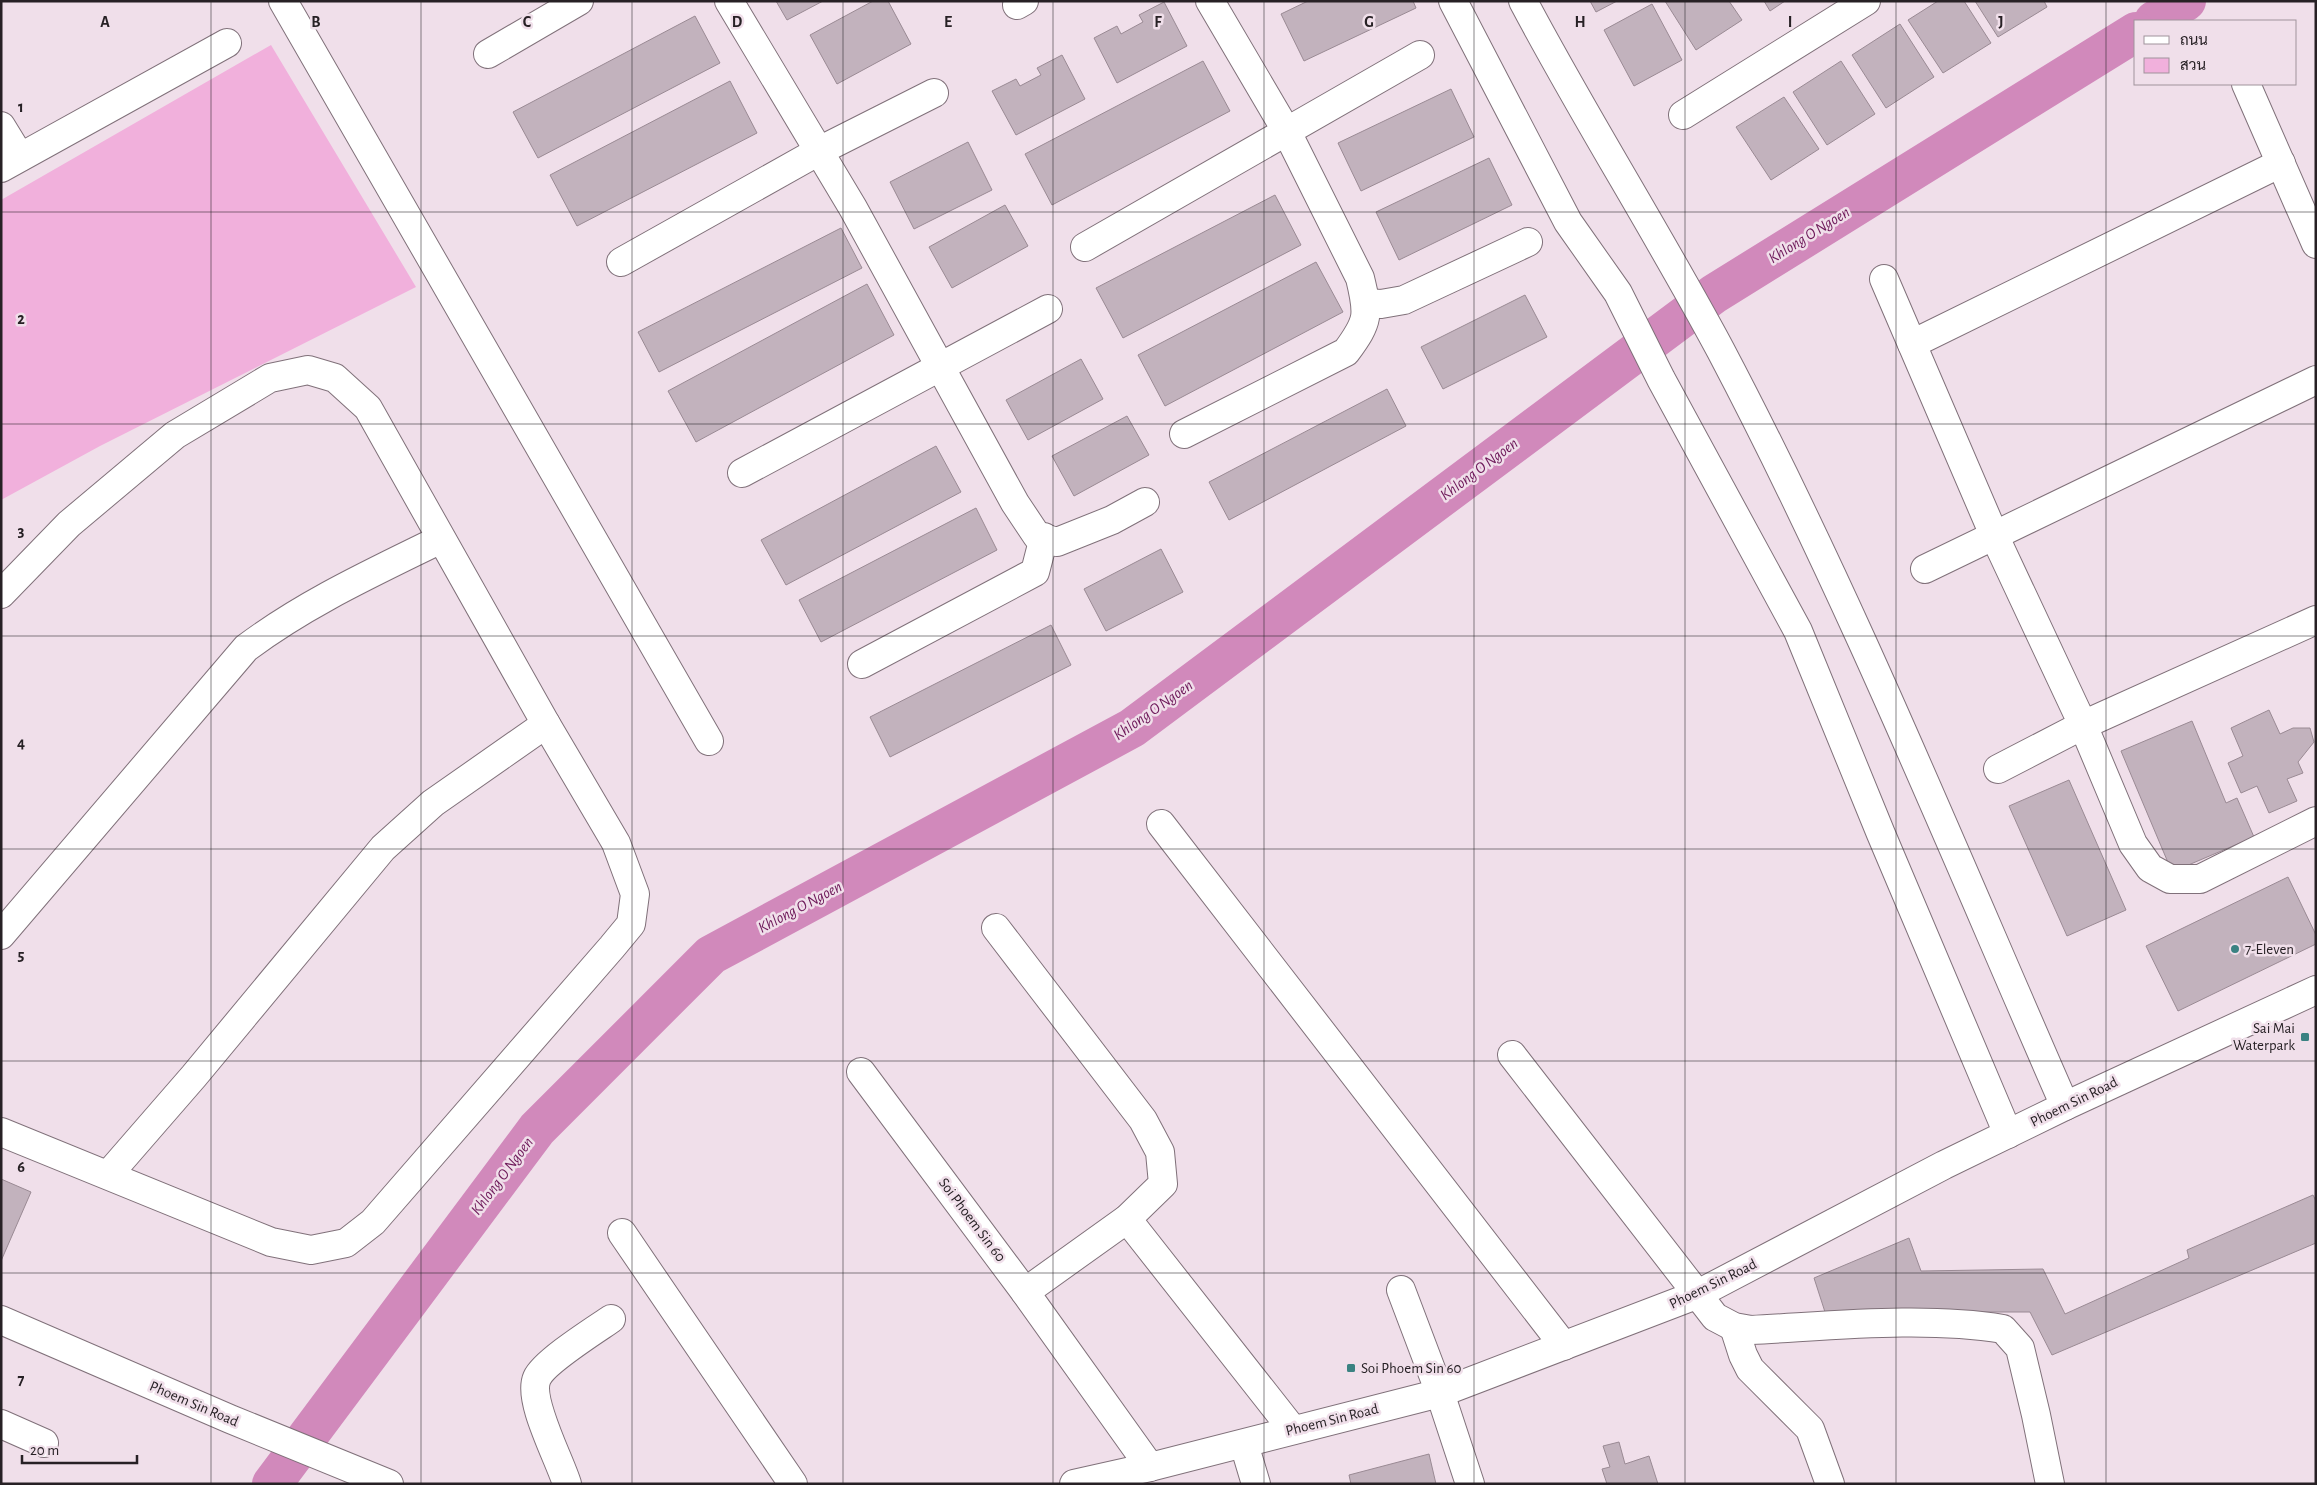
<svg xmlns="http://www.w3.org/2000/svg" width="2317" height="1485" font-family="'Alegreya Sans',Sarabun,sans-serif">
<style>
.green{fill:#f1b0dc}
.lines{fill:none;stroke-linecap:round;stroke-linejoin:round}
.canal{stroke:#d189bb;stroke-width:40}
.building{fill:#c2b2bd;stroke:#9a8a94}
.minor-casing{stroke:#80717a;stroke-width:30}
.minor{stroke:#fff;stroke-width:28}
.grid{fill:none;stroke:#272125;stroke-width:1;stroke-opacity:0.55}
.poi-dot{fill:#3a8282;stroke:#f0dfea;stroke-width:2}
.labels{text-anchor:middle;dominant-baseline:central;stroke-width:5;stroke-linejoin:round;paint-order:stroke}
.poi-label{font-size:15px;fill:#272125;stroke:#f0dfea;text-anchor:start}
.street-label{font-size:15px;fill:#272125;stroke:#f0dfea}
.water-label{font-size:16px;font-style:italic;fill:#6d1859;stroke:#f0dfea}
.grid-label{font-size:16px;text-anchor:middle;font-weight:bold;fill:#272125;stroke:#f0dfea;stroke-width:5;stroke-linejoin:round;paint-order:stroke}
</style>
<rect width="100%" height="100%" fill="#f0dfea"/>
<polygon class="green" points="271,45 416,287 100,446 1,500 1,200"/>
<g class="lines">
<g class="canal">
<polyline points="2154,21 2186,1"/>
<polyline points="272,1484 537,1129 711,955 1132,728 1714,294 2136,32"/>
</g>
</g>
<g class="building">
<polygon points="776,1 823,1 787,20"/>
<polygon points="873,1 888,1 911,44 837,84 810,35"/>
<polygon points="1308,1 1413,1 1416,8 1304,61 1281,14"/>
<polygon points="1590,1 1617,1 1596,12"/>
<polygon points="1665,1 1729,1 1742,20 1696,50"/>
<polygon points="1764,1 1785,1 1770,11"/>
<polygon points="1938,1 1964,1 1991,43 1943,73 1908,20"/>
<polygon points="1975,1 2044,1 2047,7 1998,37"/>
<polygon points="1164,2 1187,46 1117,83 1094,38 1117,26 1121,34 1143,22 1139,15"/>
<polygon points="1652,4 1682,60 1634,86 1604,30"/>
<polygon points="695,16 720,63 538,158 513,112"/>
<polygon points="1900,24 1934,77 1886,108 1852,55"/>
<polygon points="1062,55 1085,99 1016,135 992,91 1016,79 1020,86 1041,75 1037,68"/>
<polygon points="1203,61 1230,111 1052,205 1025,154"/>
<polygon points="1841,61 1875,114 1827,145 1793,92"/>
<polygon points="730,81 757,133 577,226 550,175"/>
<polygon points="1451,89 1474,137 1361,191 1338,143"/>
<polygon points="1784,97 1819,149 1771,180 1736,127"/>
<polygon points="968,142 992,190 914,229 890,182"/>
<polygon points="1489,158 1512,205 1399,260 1376,212"/>
<polygon points="1275,195 1301,245 1123,338 1096,288"/>
<polygon points="1005,205 1028,246 952,288 929,247"/>
<polygon points="841,228 862,268 659,372 638,332"/>
<polygon points="1316,262 1343,312 1165,406 1138,355"/>
<polygon points="867,284 894,335 696,442 668,391"/>
<polygon points="1525,295 1547,337 1443,389 1421,347"/>
<polygon points="1081,359 1103,399 1028,440 1006,400"/>
<polygon points="1387,389 1406,426 1229,520 1209,482"/>
<polygon points="1127,416 1149,455 1074,496 1052,456"/>
<polygon points="936,446 961,492 786,585 761,540"/>
<polygon points="976,508 997,550 821,642 799,600"/>
<polygon points="1161,549 1183,592 1106,631 1084,589"/>
<polygon points="1051,625 1071,665 890,757 870,717"/>
<polygon points="2269,710 2280,734 2293,728 2310,728 2314,742 2298,762 2303,773 2287,779 2297,801 2269,813 2257,786 2241,793 2228,763 2243,756 2231,728"/>
<polygon points="2192,721 2226,803 2237,798 2254,837 2172,872 2121,751"/>
<polygon points="2069,780 2126,910 2067,936 2009,806"/>
<polygon points="2288,877 2316,935 2316,944 2178,1011 2146,946"/>
<polygon points="1,1179 31,1192 1,1261"/>
<polygon points="2313,1195 2316,1201 2316,1243 2052,1355 2030,1312 1825,1312 1814,1278 1909,1238 1921,1271 2043,1269 2065,1314 2189,1258 2187,1250"/>
<polygon points="1619,1442 1625,1464 1649,1456 1658,1484 1607,1484 1602,1469 1610,1467 1603,1446"/>
<polygon points="1429,1454 1436,1484 1351,1484 1349,1475"/>
</g>
<g class="lines">
<defs>
<g id="minor">
<polyline points="283,1 709,741"/>
<polyline points="729,1 853,208 1015,503 1037,536 1057,542 1112,520 1145,502"/>
<polyline points="1453,1 1568,222 1618,293 1661,379 1798,631 1881,834 2008,1134"/>
<path d="M1523 1C1586 120 1658 233 1721 351 1850 596 1954 853 2065 1106"/>
<polyline points="1017,5 1024,1"/>
<polyline points="488,54 579,1"/>
<polyline points="2246,84 2316,244"/>
<polyline points="1683,115 1866,1"/>
<polyline points="1,126 20,157"/>
<polyline points="1,168 227,43"/>
<polyline points="1085,247 1420,55"/>
<polyline points="621,262 819,151 934,93"/>
<polyline points="1884,279 1994,535 2083,725 1998,769"/>
<polyline points="1366,303 1381,304 1404,300 1528,242"/>
<polyline points="1912,344 2281,163"/>
<path d="M1184 434 1346 352C1369 321 1369 315 1360 278L1287 132 1210 1"/>
<polyline points="742,473 1048,309"/>
<polyline points="1925,569 2316,380"/>
<polyline points="1,594 69,524 175,435 270,378 308,370 335,378 368,408 546,724 616,843 635,894 631,924 612,947 373,1222 346,1243 311,1250 271,1242 1,1132"/>
<polyline points="2316,620 2083,725 2133,844 2150,868 2170,879 2200,879 2316,821"/>
<polyline points="862,664 1035,572 1044,537"/>
<polyline points="1161,824 1564,1346"/>
<polyline points="996,928 1143,1120 1160,1152 1163,1184 1127,1219 1025,1292"/>
<path d="M1 935 246 648C306 603 374 572 441 539"/>
<path d="M1512 1055 1715 1317 1734 1327 1751 1330C1831 1326 1924 1316 2003 1329L2020 1348 2036 1415 2050 1484"/>
<polyline points="861,1072 1025,1292 1150,1467"/>
<polyline points="108,1175 194,1076 383,848 433,803 546,724"/>
<polyline points="1127,1219 1293,1430"/>
<polyline points="622,1233 793,1484"/>
<polyline points="1401,1290 1440,1393 1470,1484"/>
<polyline points="1,1320 230,1419 389,1484"/>
<polyline points="1734,1327 1743,1355 1750,1369 1810,1429 1830,1484"/>
<polyline points="1,1424 44,1443"/>
<polyline points="1244,1444 1256,1484"/>
<path d="M567 1484C560 1460 527 1400 537 1378 544 1362 595 1330 611 1319"/>
<polyline points="1074,1484 1150,1467 1440,1393 1696,1295 1944,1165 2065,1106 2316,990"/>
</g>
</defs>
<use href="#minor" class="minor-casing"/>
<use href="#minor" class="minor"/>
</g>
<path class="grid" d="M211 1V1484M421 1V1484M632 1V1484M843 1V1484M1053 1V1484M1264 1V1484M1474 1V1484M1685 1V1484M1896 1V1484M2106 1V1484M1 212H2316M1 424H2316M1 636H2316M1 849H2316M1 1061H2316M1 1273H2316"/>
<g class="poi-dot">
<circle cx="2235" cy="949" r="5"/>
<rect x="2300" y="1032" width="10" height="10" rx="2.5"/>
<rect x="1346" y="1363" width="10" height="10" rx="2.5"/>
</g>
<g class="labels">
<g class="poi-label">
<text x="2245" y="949">7-Eleven</text>
<text x="2295" y="1028" text-anchor="end">Sai Mai<tspan x="2295" dy="17">Waterpark</tspan></text>
<text x="1361" y="1368">Soi Phoem Sin 60</text>
</g>
<g class="street-label">
<text transform="translate(2074 1102) rotate(-26)">Phoem Sin Road</text>
<text transform="translate(972 1220) rotate(53)">Soi Phoem Sin 60</text>
<text transform="translate(1713 1284) rotate(-26)">Phoem Sin Road</text>
<text transform="translate(194 1404) rotate(23)">Phoem Sin Road</text>
<text transform="translate(1332 1420) rotate(-14)">Phoem Sin Road</text>
</g>
<g class="water-label">
<text transform="translate(1809 235) rotate(-32)">Khlong O Ngoen</text>
<text transform="translate(1479 469) rotate(-37)">Khlong O Ngoen</text>
<text transform="translate(1153 710) rotate(-35)">Khlong O Ngoen</text>
<text transform="translate(800 907) rotate(-28)">Khlong O Ngoen</text>
<text transform="translate(502 1176) rotate(-53)">Khlong O Ngoen</text>
</g>
</g>
<g class="grid-label">
<text x="105" y="27">A</text>
<text x="316" y="27">B</text>
<text x="527" y="27">C</text>
<text x="737" y="27">D</text>
<text x="948" y="27">E</text>
<text x="1158" y="27">F</text>
<text x="1369" y="27">G</text>
<text x="1580" y="27">H</text>
<text x="1790" y="27">I</text>
<text x="2001" y="27">J</text>
<text x="21" y="112">1</text>
<text x="21" y="324">2</text>
<text x="21" y="536">3</text>
<text x="21" y="748">4</text>
<text x="21" y="960">5</text>
<text x="21" y="1172">6</text>
<text x="21" y="1385">7</text>
</g>
<rect width="2317" height="1485" fill="none" stroke="#272125" stroke-width="5"/>
<rect x="2134" y="20" width="162" height="65" fill="#f0dfea" stroke="#a0939b"/>
<rect x="2144" y="36" width="25" height="8" fill="#ffffff" stroke="#a0939b"/>
<text x="2180" y="45" font-size="15" fill="#272125">ถนน</text>
<rect x="2144" y="58" width="25" height="15" fill="#f1b0dc" stroke="#a0939b"/>
<text x="2180" y="70" font-size="15" fill="#272125">สวน</text>
<path d="M22 1455v8h115v-8" fill="none" stroke="#272125" stroke-width="2.5"/>
<text x="30" y="1455" font-size="15" fill="#272125" stroke="#f0dfea" stroke-width="4" paint-order="stroke">20 m</text>
</svg>
